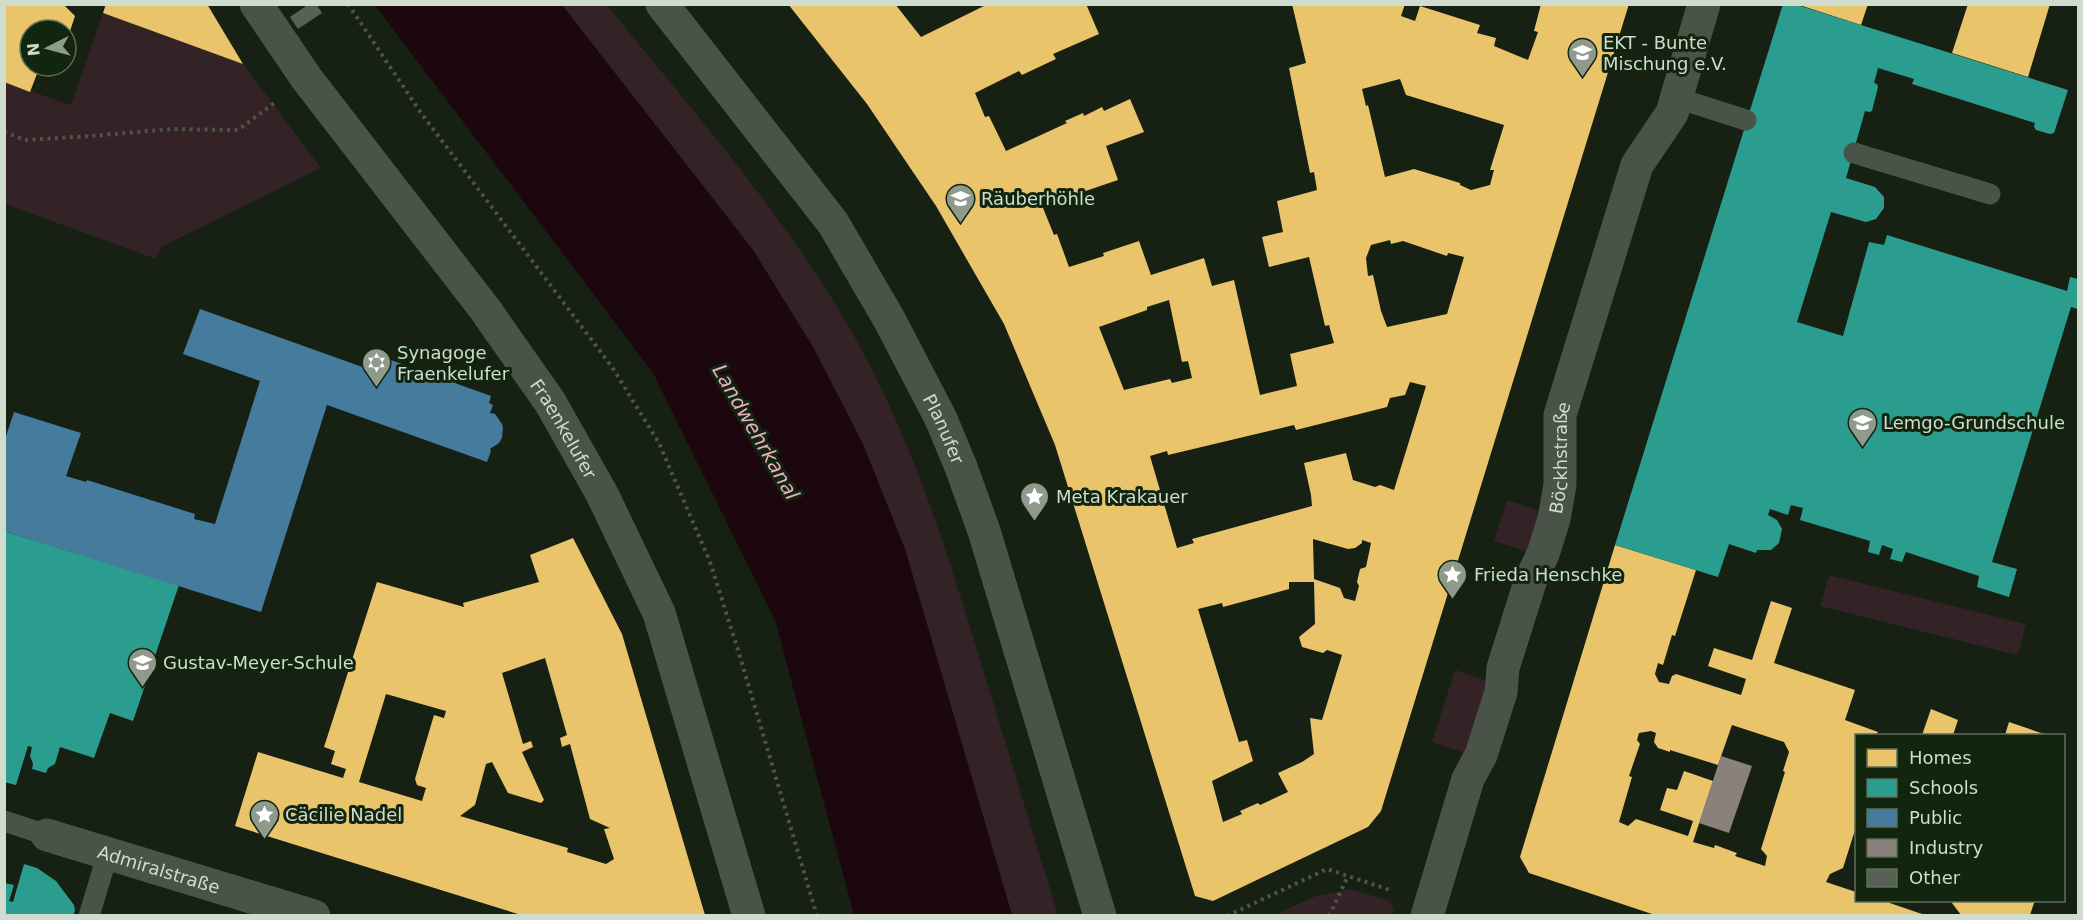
<svg xmlns="http://www.w3.org/2000/svg" width="2083" height="920" font-family="'DejaVu Sans',sans-serif">
<style>
.green{fill:#332327}
.water{fill:#1d070f}
.homes{fill:#e9c46a;fill-rule:evenodd}
.schools{fill:#2a9d8f}
.public{fill:#457b9d}
.industry{fill:#8a817c}
.building{fill:#576155}
.lines{fill:none;stroke-linecap:round;stroke-linejoin:round}
.path{stroke:#4d544a;stroke-width:4;stroke-dasharray:3 4.5;stroke-linecap:butt}
.service{stroke:#4a5348;stroke-width:21}
.minor{stroke:#4a5348;stroke-width:33}
.labels{text-anchor:middle;dominant-baseline:central;stroke-width:6;stroke-linejoin:round;paint-order:stroke}
.poi-label{font-size:18px;fill:#d0dccd;stroke:#12250e;text-anchor:start}
.street-label{font-size:18px;fill:#d0dccd;stroke:#12250e}
.water-label{font-size:20px;font-style:italic;fill:#ebabc2;stroke:#12250e}
</style>
<rect width="100%" height="100%" fill="#162013"/>
<g class="green">
<path d="M562 5H607C691 109 782 211 849 327 910 432 946 548 981 663 1007 747 1032 831 1058 915H1012L905 549 863 444 813 347 753 250Z"/>
<polygon points="103,13 243,64 321,168 161,247 156,259 5,204 4,82 71,105"/>
<polygon points="1507,500 1540,511 1532,551 1525,551 1494,541"/>
<polygon points="1829,575 2026,624 2018,655 1820,606"/>
<polygon points="1455,670 1482,679 1491,685 1464,753 1432,742"/>
<polygon points="1350,889 1390,901 1394,909 1393,915 1274,915 1313,897"/>
</g>
<polygon class="water" points="375,5 562,5 753,250 813,347 863,444 905,549 1012,915 854,915 775,620 653,373"/>
<g class="homes">
<polygon points="4,4 63,4 75,16 66,43 66,30 30,30 30,66 40,66 30,92 4,82"/>
<polygon points="106,4 207,4 243,64 103,13"/>
<path d="M788 4H895L921 37 988 4H1086L1099 34 1053 54 1056 59 1022 75 1019 71 975 93 985 117 989 116 1006 151 1067 123 1065 121 1083 113 1084 116 1102 107 1104 111 1130 99 1144 132 1106 146 1118 180 1059 200 1057 197 1041 203 1054 235 1057 234 1069 267 1104 256 1103 253 1139 241 1151 275 1204 258 1212 286 1234 280 1260 395 1297 386 1290 354 1334 343 1329 325 1325 326 1309 257 1269 267 1262 237 1283 232 1277 201 1317 190 1314 172 1310 173 1289 68 1306 63 1292 4H1405L1401 16 1415 21 1420 6 1480 25 1477 33 1496 38 1494 46 1528 60 1538 32 1534 31 1541 4H1629L1381 811 1368 827 1213 901 1195 896 1055 445 1004 324 936 206 867 104ZM1400 79 1406 95 1504 125 1490 170H1494L1490 185 1471 190 1460 185V183L1414 169 1385 177 1368 105 1366 106 1362 89ZM1390 240 1391 244 1403 241 1447 256 1448 253 1464 257 1447 314 1387 327 1381 311 1373 275 1368 276 1366 258 1371 245ZM1169 300 1182 362 1188 361 1192 378 1172 383 1170 379 1124 390 1099 327 1147 310V307ZM1410 382 1426 386 1394 490 1380 485 1375 487 1353 480 1346 453 1304 463 1311 495 1312 506 1192 539 1194 543 1177 548 1150 456 1167 451 1168 455 1294 425 1296 430 1387 407 1390 398 1405 395ZM1313 539 1348 549 1355 548 1362 543V540L1371 543 1366 567 1360 569 1357 582 1359 586 1355 601 1344 598 1340 588 1314 579ZM1289 582H1314L1315 624 1299 637 1302 647 1323 653 1327 650 1342 655 1322 720 1310 718 1314 754 1302 762 1278 773 1288 792 1260 805 1258 803 1240 811 1242 814 1223 822 1212 781 1253 761 1247 740 1239 742 1198 609 1222 603 1223 607 1289 589Z"/>
<polygon points="1796,4 1868,4 1861,25"/>
<polygon points="1968,4 2050,4 2028,77 1952,53"/>
<path d="M573 538 622 634 705 915H521L235 826 258 752 343 778 346 769 331 764 335 751 324 747 377 582 464 607 463 603 539 582 530 555ZM545 658 567 735 560 738 562 747 570 744 590 819 610 828 604 829 614 859 606 864 567 852 568 848 460 816 475 805 486 764 492 762 508 793 541 803 544 800 522 752 533 747 531 741 523 744 502 673ZM386 694 446 711 444 718 434 715 415 779 417 785 426 788 422 801 359 782Z"/>
<path d="M1615 545 1696 570 1675 636 1672 635 1663 665 1658 663 1655 674 1659 682 1669 684 1672 676 1676 674 1741 695 1746 679 1708 666 1714 648 1752 660 1771 601 1792 608 1774 663 1855 690 1845 720 1878 732 1876 735 1856 736V827L1843 868 1830 874 1826 882 1856 892V900H1881L1925 915H1655L1529 873 1520 857ZM1732 725 1784 742 1789 752 1783 771 1785 772 1761 849 1767 856 1765 866 1735 856 1737 853 1715 845 1714 848 1693 842 1713 781 1684 771 1677 790 1667 788 1660 810 1693 821 1688 836 1636 819 1628 826 1619 822 1632 777 1629 776 1640 744 1637 740 1639 733 1651 731 1656 733 1654 742 1658 748 1670 752V750L1718 765Z"/>
<polygon points="1931,709 1958,720 1953,735 1922,735"/>
<polygon points="2009,722 2044,734 2043,735 2005,735"/>
<polygon points="1953,900 2035,900 2030,915 1961,915 1952,903"/>
</g>
<g class="schools">
<polygon points="1783,4 1794,4 2068,90 2054,133 2050,134 2036,130 2034,127 2035,123 1912,84 1914,79 1878,68 1874,83 1877,84 1878,87 1872,111 1869,112 1865,111 1846,178 1875,187 1884,197 1884,208 1876,219 1866,222 1831,212 1797,322 1843,336 1869,242 1884,245 1887,235 2067,291 2070,277 2078,279 2078,309 2071,307 1992,562 2017,569 2009,597 1977,587 1979,576 1906,552 1902,562 1890,559 1893,549 1882,545 1879,555 1868,552 1870,541 1800,520 1803,508 1791,505 1788,515 1770,509 1768,515 1777,520 1782,529 1779,543 1771,550 1757,550 1756,553 1729,544 1718,577 1615,545"/>
<polygon points="4,531 179,585 133,721 110,713 94,758 60,747 55,764 48,768 46,773 32,769 33,764 30,756 32,747 28,746 16,785 4,782"/>
<polygon points="24,864 37,868 56,881 74,905 75,910 73,916 4,916 4,883 14,885 9,901 13,902"/>
</g>
<polygon class="public" points="200,309 382,374 388,359 491,396 489,403 493,405 490,413 495,414 502,424 503,428 502,438 499,443 490,449 491,451 487,462 327,405 261,612 4,531 4,442 14,412 81,433 66,476 86,482 87,480 195,514 194,519 215,524 260,381 183,354"/>
<polygon class="industry" points="1721,756 1752,766 1729,833 1699,823"/>
<polygon class="building" points="309,4 316,4 322,13 298,29 290,17"/>
<g class="lines">
<g class="path">
<polyline points="348,4 421,113 612,367 659,443 710,562 738,650 817,916"/>
<polyline points="4,132 25,140 91,136 172,129 238,130 277,101"/>
<polyline points="1227,916 1327,869 1393,891"/>
<polyline points="1329,916 1348,876"/>
</g>
<g class="service">
<polyline points="1677,98 1746,120"/>
<polyline points="1854,153 1990,194"/>
<polyline points="4,821 47,835"/>
<polyline points="89,916 108,853"/>
</g>
<g class="minor">
<path id="s1" d="M256 4 307 79 484 308 550 402 602 494 659 613 749 916"/>
<path id="s2" d="M662 4 833 223 889 319 941 419 961 467 984 531 1100 916"/>
<path id="s3" d="M47 835 314 916"/>
<path id="s4" d="M1427 916 1468 779 1481 755 1501 692 1503 668 1531 579 1543 554 1554 519 1560 485V415L1637 165 1672 113 1704 4"/>
</g>
</g>
<defs>
<symbol id="school-pin" viewBox="-11 -11 22 30"><path d="M0 17L-7.5 6A9.5 9.5 0 1 1 7.5 6Z" fill="#8f9a8c" stroke="#12250e"/><path d="M0-5L7-2L0 1L-7-2ZM-4 1L0 2.5L4 1V4Q0 6-4 4Z" fill="#fff"/></symbol>
<symbol id="synagogue-pin" viewBox="-11 -11 22 30"><path d="M0 17L-7.5 6A9.5 9.5 0 1 1 7.5 6Z" fill="#8f9a8c" stroke="#12250e"/><path d="M0-6.5L5.6 3.2H-5.6ZM0 6.5L5.6-3.2H-5.6Z" fill="#fff"/></symbol>
<symbol id="sight-pin" viewBox="-11 -11 22 30"><path d="M0 17L-7.5 6A9.5 9.5 0 1 1 7.5 6Z" fill="#8f9a8c" stroke="#12250e"/><path d="M0-6L1.8-2.2L6-1.7L2.9 1.2L3.7 5.4L0 3.3L-3.7 5.4L-2.9 1.2L-6-1.7L-1.8-2.2Z" fill="#fff"/></symbol>
</defs>
<g fill-rule="evenodd">
<use href="#school-pin" x="1566" y="36" width="33" height="45"/>
<use href="#school-pin" x="944" y="182" width="33" height="45"/>
<use href="#synagogue-pin" x="360" y="346" width="33" height="45"/>
<use href="#school-pin" x="1846" y="406" width="33" height="45"/>
<use href="#sight-pin" x="1018" y="480" width="33" height="45"/>
<use href="#sight-pin" x="1436" y="558" width="33" height="45"/>
<use href="#school-pin" x="126" y="646" width="33" height="45"/>
<use href="#sight-pin" x="248" y="798" width="33" height="45"/>
</g>
<g class="labels">
<g class="poi-label">
<text x="1603" y="42">EKT - Bunte<tspan x="1603" dy="21">Mischung e.V.</tspan></text>
<text x="981" y="198">Räuberhöhle</text>
<text x="397" y="352">Synagoge<tspan x="397" dy="21">Fraenkelufer</tspan></text>
<text x="1883" y="422">Lemgo-Grundschule</text>
<text x="1056" y="496">Meta Krakauer</text>
<text x="1474" y="574">Frieda Henschke</text>
<text x="163" y="662">Gustav-Meyer-Schule</text>
<text x="285" y="814">Cäcilie Nadel</text>
</g>
<g class="street-label">
<text stroke="none"><textPath href="#s1" startOffset="525">Fraenkelufer</textPath></text>
<text stroke="none"><textPath href="#s2" startOffset="512">Planufer</textPath></text>
<text stroke="none"><textPath href="#s4" startOffset="480">Böckhstraße</textPath></text>
<text stroke="none"><textPath href="#s3" startOffset="117">Admiralstraße</textPath></text>
</g>
<g class="water-label">
<text transform="translate(756 432) rotate(60)">Landwehrkanal</text>
</g>
</g>
<rect width="2083" height="920" fill="none" stroke="#d0dccd" stroke-width="12"/>
<rect x="1855" y="734" width="210" height="168" fill="#12250e" stroke="#5e6e5a" stroke-width="1.5"/>
<rect x="1867" y="749" width="30" height="18" fill="#e9c46a" stroke="#5e6e5a" stroke-width="1.5"/>
<text x="1909" y="764" font-size="18" fill="#d0dccd">Homes</text>
<rect x="1867" y="779" width="30" height="18" fill="#2a9d8f" stroke="#5e6e5a" stroke-width="1.5"/>
<text x="1909" y="794" font-size="18" fill="#d0dccd">Schools</text>
<rect x="1867" y="809" width="30" height="18" fill="#457b9d" stroke="#5e6e5a" stroke-width="1.5"/>
<text x="1909" y="824" font-size="18" fill="#d0dccd">Public</text>
<rect x="1867" y="839" width="30" height="18" fill="#8a817c" stroke="#5e6e5a" stroke-width="1.5"/>
<text x="1909" y="854" font-size="18" fill="#d0dccd">Industry</text>
<rect x="1867" y="869" width="30" height="18" fill="#576155" stroke="#5e6e5a" stroke-width="1.5"/>
<text x="1909" y="884" font-size="18" fill="#d0dccd">Other</text>
<g transform="translate(48 48) rotate(264)"><circle r="28" fill="#12250e" stroke="#5e6e5a" stroke-width="1.5"/>
<path d="M0-4.5L10 22L0 15L-10 22Z" fill="#8f9a8c"/>
<text y="-9" font-size="16" font-weight="bold" text-anchor="middle" fill="#d0dccd">N</text>
</g>
</svg>
